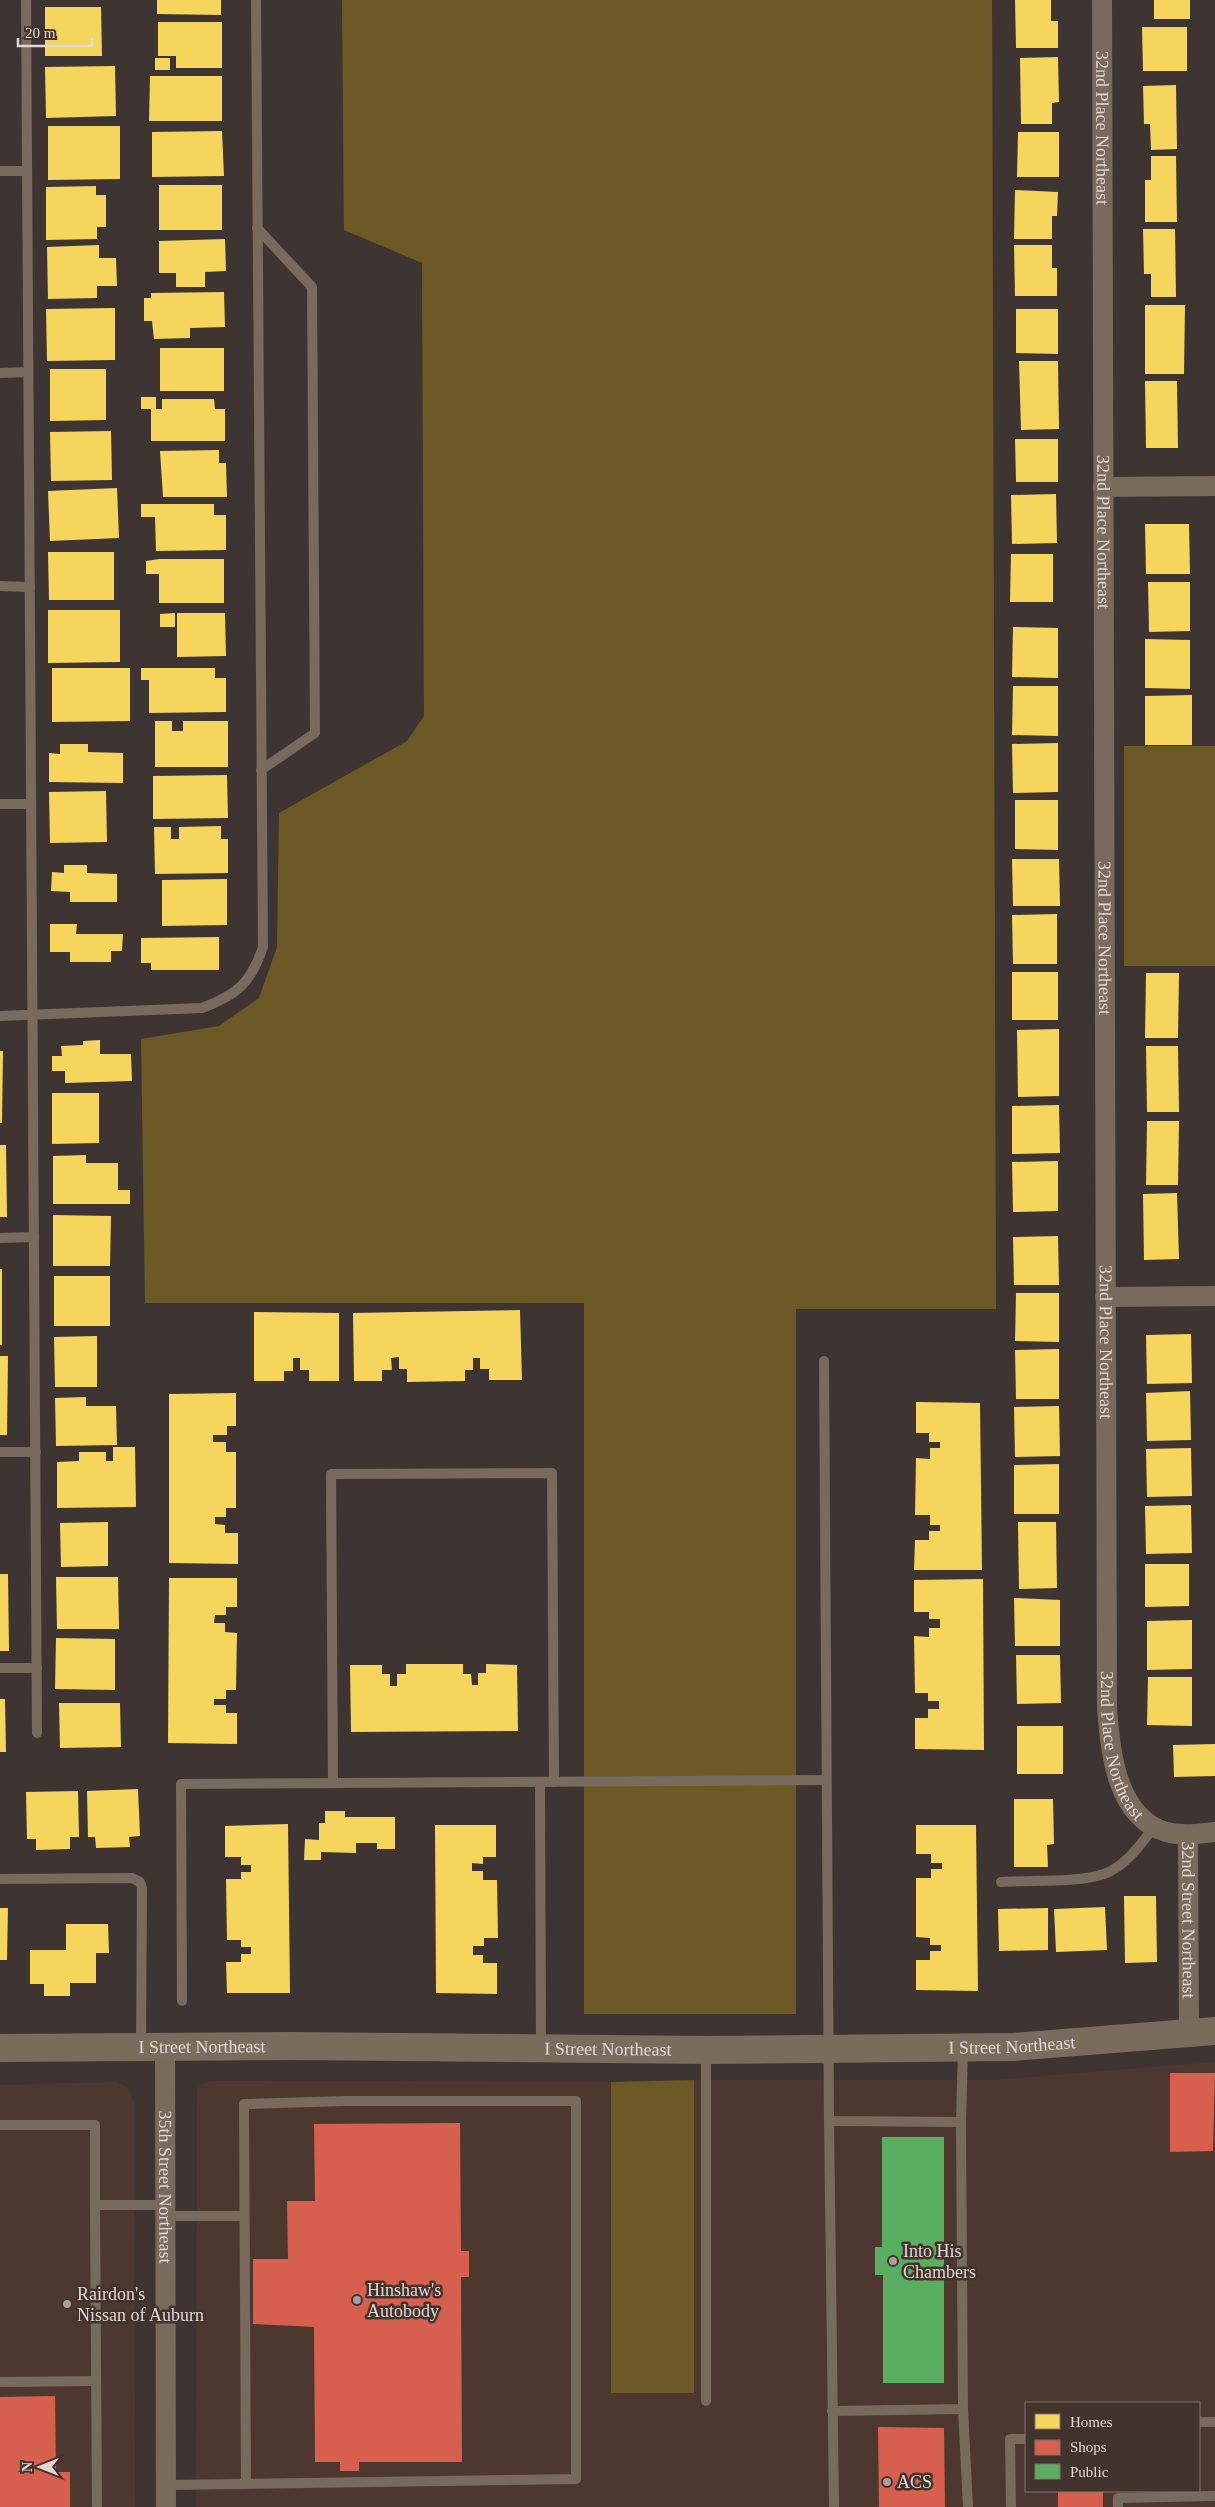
<svg xmlns="http://www.w3.org/2000/svg" width="1215" height="2507" font-family="Georgia,serif">
<style>
.built{fill:#4d3830;fill-rule:evenodd}
.green{fill:#6b5a26}
.homes{fill:#f6d55c}
.shops{fill:#d6604d}
.public{fill:#5aae61}
.lines{fill:none;stroke-linecap:round;stroke-linejoin:round}
.lane{stroke:#786b5d;stroke-width:10}
.street{stroke:#786b5d;stroke-width:20}
.secondary{stroke:#7a6c5d;stroke-width:28}
.poi-dot{fill:#a89e9b;stroke:#43332d;stroke-width:2}
.labels{text-anchor:middle;dominant-baseline:central;stroke-width:5;stroke-linejoin:round;paint-order:stroke}
.street-label{font-size:18px;fill:#e1d7d3;stroke:#43332d}
.poi-label{font-size:18px;fill:#e1d7d3;stroke:#43332d;text-anchor:start}
</style>
<rect width="100%" height="100%" fill="#3e3532"/>
<g class="built">
<path d="M1215 2062V2507H196L197 2091 200 2085 210 2081 611 2082V2393H694V2080H993ZM1026 2403H1199V2491H1026Z"/>
<polygon points="116,2082 128,2088 134,2102 135,2507 0,2507 0,2085"/>
</g>
<g class="green">
<polygon points="342,0 992,0 996,1309 796,1309 796,2014 584,2014 584,1303 145,1303 141,1039 219,1026 259,998 277,947 279,813 407,741 424,716 422,263 344,230"/>
<rect x="1124" y="746" width="91" height="220"/>
<polygon points="694,2080 694,2393 611,2393 611,2082"/>
</g>
<g class="homes">
<polygon points="157,0 221,0 221,15 157,14"/>
<polygon points="1015,0 1051,0 1051,21 1058,21 1058,48 1016,48"/>
<rect x="1154" y="0" width="36" height="19"/>
<polygon points="45,7 101,7 102,56 45,56"/>
<polygon points="158,22 222,22 222,68 176,68 176,56 158,56"/>
<polygon points="1142,27 1187,27 1187,71 1143,71"/>
<polygon points="1058,57 1059,102 1052,103 1052,124 1021,124 1020,58"/>
<rect x="155" y="58" width="15" height="12"/>
<polygon points="115,66 116,116 46,118 45,67"/>
<polygon points="150,76 222,76 222,121 149,121"/>
<polygon points="1176,85 1177,149 1151,150 1150,124 1144,124 1143,86"/>
<polygon points="48,126 120,126 120,179 48,180"/>
<polygon points="222,131 224,176 152,177 152,132"/>
<polygon points="1018,132 1059,132 1059,177 1017,177"/>
<polygon points="1151,156 1176,156 1177,222 1145,222 1145,180 1151,180"/>
<rect x="159" y="185" width="63" height="45"/>
<polygon points="96,186 96,195 106,195 106,227 97,227 97,239 46,240 46,187"/>
<polygon points="1015,190 1058,192 1057,216 1052,216 1052,239 1014,239"/>
<polygon points="1143,229 1175,229 1176,297 1151,297 1151,274 1144,274"/>
<polygon points="225,239 226,271 205,272 205,287 176,287 176,273 159,273 159,241"/>
<polygon points="99,245 99,258 116,258 117,286 97,286 97,298 48,299 47,247"/>
<polygon points="1014,245 1052,245 1052,268 1057,268 1057,296 1015,296"/>
<polygon points="224,292 225,327 190,328 190,338 154,339 152,321 144,321 144,298 151,298 151,293"/>
<polygon points="1145,305 1185,305 1184,374 1145,374"/>
<polygon points="115,308 115,360 47,361 46,309"/>
<polygon points="1016,309 1058,309 1058,354 1016,353"/>
<rect x="160" y="348" width="64" height="43"/>
<polygon points="1019,361 1058,361 1059,429 1021,430"/>
<polygon points="50,369 106,369 106,420 50,421"/>
<polygon points="1145,381 1177,381 1178,448 1146,448"/>
<polygon points="141,397 156,397 156,409 162,409 162,399 214,399 215,409 225,409 225,441 151,441 151,409 141,409"/>
<polygon points="111,431 112,480 51,481 50,432"/>
<polygon points="1015,439 1058,439 1058,482 1016,482"/>
<polygon points="219,450 219,463 226,463 227,497 163,497 160,451"/>
<polygon points="117,488 119,538 50,541 48,491"/>
<polygon points="1056,494 1057,543 1012,544 1011,495"/>
<polygon points="141,504 214,504 214,515 226,515 226,550 156,551 155,517 141,517"/>
<polygon points="1145,524 1189,524 1190,574 1146,574"/>
<polygon points="48,552 114,552 114,600 49,600"/>
<polygon points="1011,554 1053,554 1053,602 1010,602"/>
<polygon points="159,559 224,559 224,603 159,603 159,574 146,574 146,561"/>
<polygon points="1148,582 1190,582 1190,631 1149,632"/>
<polygon points="48,610 120,610 120,662 48,663"/>
<polygon points="175,613 175,627 160,627 160,614"/>
<polygon points="177,613 225,613 226,656 177,657"/>
<polygon points="1013,627 1058,628 1058,678 1012,677"/>
<polygon points="1145,639 1190,640 1190,689 1145,688"/>
<polygon points="52,668 130,668 130,721 52,722"/>
<polygon points="141,668 215,668 215,678 226,678 226,712 149,713 149,680 141,680"/>
<polygon points="1013,686 1058,686 1058,736 1012,735"/>
<polygon points="1192,695 1192,745 1145,745 1145,696"/>
<polygon points="155,721 172,721 172,731 183,731 183,721 228,721 228,767 155,767"/>
<polygon points="1058,743 1058,792 1013,793 1012,744"/>
<polygon points="60,744 88,744 88,752 123,753 123,783 49,782 49,753 60,754"/>
<polygon points="227,775 228,818 153,819 153,776"/>
<polygon points="106,791 107,842 50,843 49,792"/>
<polygon points="1015,800 1058,800 1058,850 1015,849"/>
<polygon points="221,826 221,839 228,839 228,873 155,874 154,827 171,827 171,839 179,839 179,827"/>
<polygon points="1012,859 1059,859 1060,906 1013,906"/>
<polygon points="64,865 87,865 87,873 117,874 117,902 70,902 70,892 51,891 52,872 64,873"/>
<polygon points="227,879 227,925 162,926 162,880"/>
<polygon points="1057,914 1057,964 1013,964 1012,915"/>
<polygon points="50,924 77,924 76,934 123,934 122,951 111,951 111,962 70,962 70,952 50,952"/>
<polygon points="219,937 219,970 151,970 151,963 141,963 141,938"/>
<rect x="1012" y="972" width="46" height="48"/>
<polygon points="1146,973 1179,973 1178,1038 1145,1038"/>
<polygon points="1059,1029 1059,1096 1018,1097 1017,1030"/>
<polygon points="100,1040 100,1054 131,1054 132,1081 65,1083 65,1071 52,1071 52,1056 62,1056 61,1046 83,1045 83,1041"/>
<polygon points="1146,1046 1178,1046 1179,1112 1147,1112"/>
<polygon points="0,1051 3,1051 2,1123 0,1123"/>
<polygon points="52,1093 99,1093 99,1143 52,1144"/>
<polygon points="1059,1105 1060,1153 1012,1154 1012,1106"/>
<polygon points="1147,1121 1179,1121 1178,1185 1146,1185"/>
<polygon points="0,1145 6,1145 7,1217 0,1217"/>
<polygon points="86,1155 86,1163 118,1163 118,1190 130,1190 130,1204 53,1204 53,1156"/>
<polygon points="1058,1161 1058,1211 1013,1212 1012,1162"/>
<polygon points="1177,1193 1179,1259 1144,1260 1143,1194"/>
<polygon points="53,1215 111,1216 110,1266 53,1266"/>
<polygon points="1058,1236 1059,1285 1014,1285 1013,1237"/>
<rect x="0" y="1269" width="2" height="76"/>
<rect x="54" y="1276" width="56" height="50"/>
<polygon points="1016,1293 1059,1293 1059,1342 1015,1341"/>
<polygon points="520,1310 522,1380 489,1380 489,1369 480,1369 480,1358 473,1358 473,1370 465,1370 465,1381 407,1382 407,1369 399,1369 399,1357 391,1358 392,1370 382,1370 382,1381 354,1381 353,1313"/>
<polygon points="254,1312 339,1313 339,1381 309,1381 309,1370 300,1370 300,1358 293,1358 293,1371 284,1371 284,1381 254,1381"/>
<polygon points="1191,1334 1192,1383 1147,1384 1146,1335"/>
<polygon points="97,1336 97,1387 55,1387 54,1337"/>
<polygon points="1059,1349 1059,1399 1016,1399 1015,1350"/>
<polygon points="0,1356 8,1356 7,1435 0,1435"/>
<polygon points="1190,1391 1191,1440 1147,1441 1146,1393"/>
<polygon points="236,1393 236,1426 227,1426 227,1435 213,1435 213,1442 226,1442 226,1452 236,1452 236,1508 226,1508 226,1517 215,1517 215,1524 225,1525 225,1533 238,1533 238,1564 169,1563 169,1394"/>
<polygon points="86,1397 86,1406 116,1406 117,1445 56,1446 55,1398"/>
<polygon points="916,1402 980,1403 982,1570 914,1570 915,1540 929,1540 929,1531 940,1531 940,1525 930,1525 930,1515 915,1515 916,1458 930,1459 930,1448 940,1448 940,1442 929,1442 929,1433 916,1433"/>
<polygon points="1059,1406 1060,1456 1015,1457 1014,1407"/>
<polygon points="113,1447 135,1447 136,1507 57,1508 57,1462 79,1461 79,1452 106,1452 106,1461 113,1461"/>
<polygon points="1191,1448 1192,1496 1147,1497 1146,1449"/>
<polygon points="1059,1464 1059,1514 1014,1514 1014,1465"/>
<polygon points="1191,1505 1192,1553 1146,1554 1145,1506"/>
<polygon points="108,1522 108,1566 61,1567 60,1523"/>
<polygon points="1018,1522 1056,1522 1057,1588 1019,1589"/>
<polygon points="1145,1564 1189,1564 1189,1606 1145,1607"/>
<polygon points="0,1574 8,1574 9,1651 0,1651"/>
<polygon points="56,1577 118,1577 119,1629 57,1629"/>
<polygon points="169,1578 237,1578 237,1607 226,1607 226,1615 215,1615 214,1623 225,1623 225,1632 237,1633 236,1690 226,1690 226,1699 214,1699 214,1705 226,1705 226,1713 237,1713 237,1744 168,1743"/>
<polygon points="983,1579 984,1750 915,1749 915,1718 928,1718 928,1709 939,1709 939,1701 928,1701 928,1693 915,1693 914,1636 929,1637 929,1628 940,1628 940,1619 929,1619 929,1612 914,1612 914,1580"/>
<polygon points="1014,1598 1060,1600 1060,1646 1015,1646"/>
<polygon points="1192,1620 1192,1669 1147,1670 1147,1621"/>
<polygon points="56,1638 115,1639 115,1690 55,1689"/>
<polygon points="1016,1655 1060,1655 1061,1703 1017,1704"/>
<polygon points="406,1664 463,1664 463,1674 471,1674 472,1685 478,1685 478,1673 486,1673 486,1664 517,1665 518,1731 351,1732 350,1665 382,1665 382,1674 390,1674 390,1686 397,1686 397,1674 406,1674"/>
<polygon points="1148,1677 1192,1677 1192,1726 1147,1725"/>
<polygon points="0,1699 5,1699 6,1752 0,1752"/>
<polygon points="59,1703 120,1703 121,1747 60,1748"/>
<rect x="1017" y="1726" width="46" height="48"/>
<polygon points="1215,1744 1215,1776 1174,1777 1173,1745"/>
<polygon points="138,1789 140,1836 129,1837 130,1847 96,1848 95,1837 88,1837 87,1791"/>
<polygon points="78,1791 79,1837 70,1837 70,1849 36,1850 36,1839 27,1839 26,1792"/>
<polygon points="1014,1799 1053,1799 1054,1844 1047,1845 1048,1867 1014,1867"/>
<polygon points="325,1811 345,1811 345,1817 395,1817 395,1849 377,1849 377,1843 356,1843 356,1853 321,1852 321,1860 304,1860 305,1839 319,1840 319,1823 325,1823"/>
<polygon points="288,1824 290,1993 227,1993 226,1962 241,1962 241,1954 251,1954 251,1947 241,1947 241,1940 227,1940 226,1879 241,1879 241,1872 251,1872 251,1865 241,1865 241,1857 225,1857 225,1826"/>
<polygon points="435,1825 496,1825 496,1857 483,1857 483,1864 472,1863 472,1871 483,1871 483,1880 497,1880 498,1938 484,1938 484,1946 473,1946 473,1955 483,1955 483,1963 497,1963 497,1994 436,1993"/>
<polygon points="916,1825 976,1825 978,1991 916,1990 916,1960 930,1960 930,1951 941,1951 941,1945 930,1945 930,1938 916,1937 916,1878 931,1878 931,1869 942,1869 942,1863 931,1863 931,1854 916,1854"/>
<polygon points="1124,1896 1156,1896 1157,1962 1125,1963"/>
<polygon points="1105,1907 1107,1950 1056,1952 1054,1909"/>
<polygon points="0,1908 8,1908 7,1960 0,1960"/>
<polygon points="1048,1908 1048,1950 999,1951 998,1909"/>
<polygon points="66,1924 108,1924 109,1953 96,1953 96,1983 70,1983 70,1996 44,1996 44,1984 30,1984 30,1950 66,1950"/>
</g>
<g class="shops">
<polygon points="1170,2073 1215,2073 1213,2151 1170,2152"/>
<polygon points="460,2123 461,2251 469,2251 469,2277 461,2277 462,2462 359,2462 359,2471 340,2471 340,2462 315,2462 314,2327 253,2324 253,2259 288,2259 287,2201 315,2201 314,2124"/>
<polygon points="55,2396 56,2472 70,2472 70,2507 0,2507 0,2397"/>
<polygon points="878,2427 944,2428 945,2507 879,2507"/>
<rect x="1058" y="2491" width="45" height="16"/>
</g>
<polygon class="public" points="882,2137 944,2137 944,2383 883,2383 883,2275 875,2275 875,2247 882,2247"/>
<g class="lines">
<g class="lane">
<polyline points="26,0 37,1733"/>
<polyline points="0,171 27,171"/>
<polyline points="257,228 312,287 315,733 261,770"/>
<polyline points="0,373 28,372"/>
<polyline points="0,586 30,587"/>
<polyline points="0,804 31,804"/>
<path d="M0 1016 202 1008C237 995 251 983 263 947L256 0"/>
<polyline points="0,1238 34,1237"/>
<polyline points="824,1361 829,2121 834,2507"/>
<polyline points="0,1452 36,1452"/>
<polyline points="0,1668 37,1668"/>
<polyline points="540,1782 541,2048"/>
<polyline points="333,1783 331,1474 552,1473 554,1782"/>
<polyline points="0,1879 132,1878 140,1882 142,1888 141,2046"/>
<path d="M1001 1882C1030 1880 1078 1883 1104 1874 1126 1866 1141 1844 1154 1827"/>
<polyline points="182,2001 181,1784 826,1780"/>
<polyline points="829,2121 961,2122 963,2048"/>
<polyline points="0,2125 95,2125 95,2205 165,2205"/>
<polyline points="95,2205 97,2507"/>
<polyline points="165,2216 244,2216"/>
<polyline points="0,2382 96,2381"/>
<polyline points="706,2401 706,2051"/>
<polyline points="963,2409 968,2507"/>
<polyline points="832,2411 963,2409 961,2122"/>
<polyline points="1199,2422 1215,2422"/>
<polyline points="166,2485 576,2479 576,2101 346,2101 244,2104 246,2484"/>
<polyline points="1011,2507 1010,2439 1026,2439"/>
<polyline points="1118,2507 1118,2498 1215,2496"/>
</g>
<g class="street">
<path id="s1" d="M1102 0 1107 1708C1110 1751 1116 1817 1166 1832 1182 1836 1199 1834 1215 1832"/>
<polyline points="1103,487 1215,486"/>
<polyline points="1105,1297 1215,1296"/>
<path id="s2" d="M1188 1835 1189 2033"/>
<path id="s3" d="M165 2047 166 2507"/>
</g>
<path class="secondary" id="s4" d="M0 2048 291 2046 706 2050 1013 2047 1215 2031"/>
</g>
<g class="poi-dot">
<circle cx="893" cy="2261" r="5"/>
<circle cx="357" cy="2300" r="5"/>
<circle cx="67" cy="2304" r="5"/>
<circle cx="887" cy="2482" r="5"/>
</g>
<g class="labels">
<g class="street-label">
<text stroke="none"><textPath href="#s1" startOffset="128">32nd Place Northeast</textPath></text>
<text stroke="none"><textPath href="#s1" startOffset="532">32nd Place Northeast</textPath></text>
<text stroke="none"><textPath href="#s1" startOffset="938">32nd Place Northeast</textPath></text>
<text stroke="none"><textPath href="#s1" startOffset="1342">32nd Place Northeast</textPath></text>
<text stroke="none"><textPath href="#s1" startOffset="1748">32nd Place Northeast</textPath></text>
<text stroke="none"><textPath href="#s2" startOffset="85">32nd Street Northeast</textPath></text>
<text stroke="none"><textPath href="#s4" startOffset="1012">I Street Northeast</textPath></text>
<text stroke="none"><textPath href="#s4" startOffset="202">I Street Northeast</textPath></text>
<text stroke="none"><textPath href="#s4" startOffset="608">I Street Northeast</textPath></text>
<text stroke="none"><textPath href="#s3" startOffset="140">35th Street Northeast</textPath></text>
</g>
<g class="poi-label">
<text x="903" y="2251">Into His<tspan x="903" dy="21">Chambers</tspan></text>
<text x="367" y="2290">Hinshaw's<tspan x="367" dy="21">Autobody</tspan></text>
<text x="77" y="2294">Rairdon's<tspan x="77" dy="21">Nissan of Auburn</tspan></text>
<text x="897" y="2482">ACS</text>
</g>
</g>
<rect x="1025" y="2402" width="175" height="90" fill="#43332d" stroke="#82756f"/>
<rect x="1035" y="2414" width="25" height="15" fill="#f6d55c" stroke="#82756f"/>
<text x="1070" y="2427" font-size="15" fill="#e1d7d3">Homes</text>
<rect x="1035" y="2440" width="25" height="15" fill="#d6604d" stroke="#82756f"/>
<text x="1070" y="2452" font-size="15" fill="#e1d7d3">Shops</text>
<rect x="1035" y="2464" width="25" height="15" fill="#5aae61" stroke="#82756f"/>
<text x="1070" y="2477" font-size="15" fill="#e1d7d3">Public</text>
<g transform="translate(40 2467) rotate(270)" stroke="#43332d" stroke-width="4" paint-order="stroke">
<path d="M0-4L9 19L0 12L-9 19Z" fill="#e1d7d3"/>
<text y="-8" font-size="14" font-weight="bold" text-anchor="middle" fill="#e1d7d3">N</text>
</g>
<path d="M18 38v8h74v-8" fill="none" stroke="#e1d7d3" stroke-width="2.5"/>
<text x="25" y="38" font-size="15" fill="#e1d7d3" stroke="#43332d" stroke-width="4" paint-order="stroke">20 m</text>
</svg>
